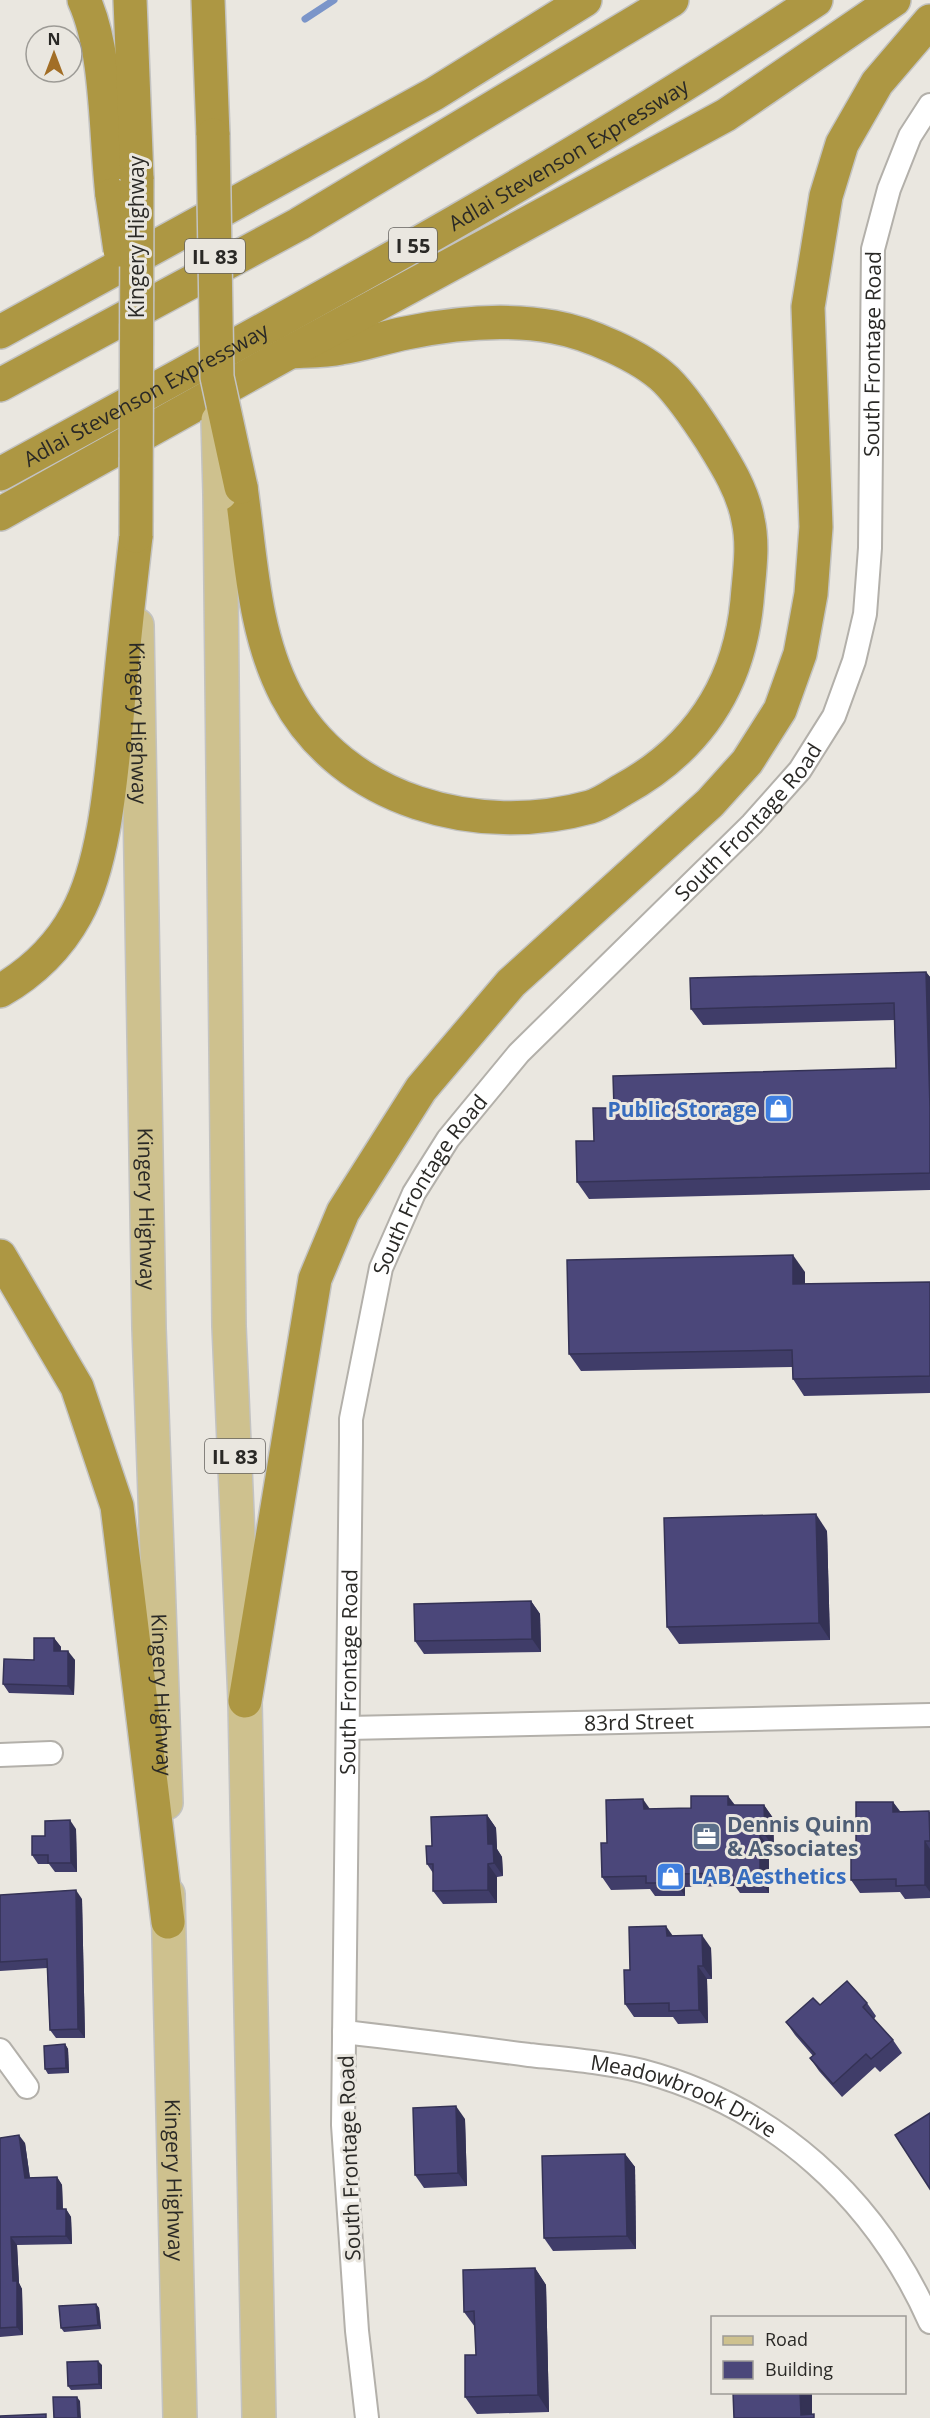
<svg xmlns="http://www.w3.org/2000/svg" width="930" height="2418" font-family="'Open Sans',sans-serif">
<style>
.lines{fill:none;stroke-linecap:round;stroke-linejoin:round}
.stream{stroke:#7b95c9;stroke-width:7}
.street-casing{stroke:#b3b0aa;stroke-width:26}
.primary-casing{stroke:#c3c3c2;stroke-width:36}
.highway-casing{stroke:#c3c3c2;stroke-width:36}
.street{stroke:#fff;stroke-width:22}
.primary{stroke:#cec18e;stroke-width:33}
.highway{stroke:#ad9743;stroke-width:33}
.primary-bridge-casing{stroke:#c3c3c2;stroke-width:36;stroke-linecap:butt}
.highway-bridge-casing{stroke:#c3c3c2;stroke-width:36;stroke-linecap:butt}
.primary-bridge{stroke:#cec18e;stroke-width:33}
.highway-bridge{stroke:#ad9743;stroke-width:33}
.wall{fill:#403d69}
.shaded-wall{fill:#343255}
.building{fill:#4b477a;stroke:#343255;stroke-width:1.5}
.labels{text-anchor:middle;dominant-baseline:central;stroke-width:6;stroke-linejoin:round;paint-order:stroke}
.shield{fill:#eae7e0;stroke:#64625e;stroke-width:1.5}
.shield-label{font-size:20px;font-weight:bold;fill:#2a2926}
.street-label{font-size:21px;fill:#2a2926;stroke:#eae7e0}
.shop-label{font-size:21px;font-weight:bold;fill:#366cbe;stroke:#eae7e0;text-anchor:end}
.service-label{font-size:21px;font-weight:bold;fill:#4e5e75;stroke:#eae7e0;text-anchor:start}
</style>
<rect width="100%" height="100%" fill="#eae7e0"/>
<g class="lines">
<polyline class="stream" points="305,19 334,0"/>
<defs>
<g id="street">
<path id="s1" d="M348 1728 930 1715"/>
<polyline points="0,1755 51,1753"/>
<path id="s2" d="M344 2032C406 2039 468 2047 529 2055 567 2059 605 2062 642 2071 774 2106 875 2198 930 2322"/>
<polyline points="0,2050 27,2087"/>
<path id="s3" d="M367 2418 357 2331 343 2125 351 1441V1419L381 1268 414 1193 448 1139 519 1053 752 824 800 770 834 716 854 661 865 614 870 548 873 249 889 189 910 136 930 105"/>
</g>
<g id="primary">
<polyline points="220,494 229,1326 245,1701 259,2418"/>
<path id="s4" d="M137 625 149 1328 166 1803"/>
<path id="s5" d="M168 1894 180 2418"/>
</g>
<g id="highway">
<path d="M84 0C108 53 105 135 112 195"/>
<polyline points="130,0 137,179"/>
<polyline points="208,0 213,135"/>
<polyline points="0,332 434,94 585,0"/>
<polyline points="0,385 299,224 672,0"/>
<path id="s6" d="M0 474C276 323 555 174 816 0"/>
<path d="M241 487C251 557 253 632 286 695 342 802 479 838 590 807 601 804 612 796 622 790 697 749 739 686 747 601 749 575 754 546 748 520 743 491 726 464 711 440 698 420 683 397 666 380 641 356 588 333 554 327 505 318 454 323 406 333 385 337 363 345 341 348 325 351 307 351 290 352"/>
<polyline points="0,514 290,352 726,115 894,0"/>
<path d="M0 991C33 972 58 948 76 915 105 863 111 777 117 718 122 658 129 597 136 536"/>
<polyline points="0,1256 77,1387 117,1506 168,1922"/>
<polyline points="245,1701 315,1279 343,1212 421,1089 511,983 710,803 747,762 780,710 800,654 811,594 816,527 808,307 826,196 842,144 877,83 930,21"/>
</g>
</defs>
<use href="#street" class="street-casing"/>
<use href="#primary" class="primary-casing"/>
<use href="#highway" class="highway-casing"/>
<use href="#street" class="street"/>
<use href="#primary" class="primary"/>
<use href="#highway" class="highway"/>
<defs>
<polyline id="primary-bridge" points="218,420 220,494"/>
<g id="highway-bridge">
<polyline points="213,135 217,377 241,487"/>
<polyline points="112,195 120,250"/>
<polyline points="136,536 137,179"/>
</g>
</defs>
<use href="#primary-bridge" class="primary-bridge-casing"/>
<use href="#highway-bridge" class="highway-bridge-casing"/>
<use href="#primary-bridge" class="primary-bridge"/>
<use href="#highway-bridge" class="highway-bridge"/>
</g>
<g class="wall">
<polygon points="926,972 930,977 930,1190 589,1199 577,1182 614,1108 896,1068 894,1020 703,1025 691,1009"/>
<polygon points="805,1272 805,1284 930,1282 930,1393 804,1396 793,1379 792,1367 581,1371 569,1354"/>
<polygon points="827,1531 830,1640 679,1644 667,1627"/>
<polygon points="531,1601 540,1614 541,1652 424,1654 415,1641"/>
<polygon points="54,1638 61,1647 61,1651 75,1660 74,1695 9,1693 3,1684 34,1660"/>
<polygon points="728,1796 735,1805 764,1805 773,1818 774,1848 769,1848 769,1893 740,1893 735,1886 685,1887 685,1896 655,1896 650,1889 611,1890 602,1877 650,1809 691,1808"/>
<polygon points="893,1802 900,1811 930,1812 930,1898 905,1899 900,1892 860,1893 851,1880 856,1845"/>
<polygon points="487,1815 496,1828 497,1849 502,1857 503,1876 497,1877 497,1903 443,1904 433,1891 433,1873 427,1864 432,1846"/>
<polygon points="76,1829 77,1872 55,1872 49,1864 38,1864 32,1855 45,1836"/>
<polygon points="0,1895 82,1899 85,2038 56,2038 50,2030 47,1968 0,1971"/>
<polygon points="673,1936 711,1948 712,1979 707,1979 708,2023 678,2024 673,2017 634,2017 625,2004 630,1970"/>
<polygon points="867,2003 876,2016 874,2019 893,2040 902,2053 880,2072 875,2067 842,2097 819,2071 810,2058 813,2056 795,2035 786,2022 820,2005"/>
<polygon points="65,2044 68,2049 69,2073 48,2074 45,2069"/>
<polygon points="465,2119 467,2186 424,2188 415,2175"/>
<polygon points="0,2138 25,2143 30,2178 57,2177 62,2185 63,2209 66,2209 71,2217 72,2244 17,2245 19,2283 22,2289 23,2335 0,2337"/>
<polygon points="625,2154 635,2167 636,2249 553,2251 544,2238"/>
<polygon points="535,2268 546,2285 549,2412 477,2414 465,2397 476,2355 475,2327 464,2312"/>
<polygon points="96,2304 99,2308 101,2329 64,2332 61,2328"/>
<polygon points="102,2365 102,2389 71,2390 68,2386"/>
</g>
<g class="shaded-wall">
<polygon points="926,972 930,977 930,1107"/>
<polygon points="793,1255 805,1272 805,1301 793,1284"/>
<polygon points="816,1514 827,1531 830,1640 819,1623"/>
<polygon points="531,1601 540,1614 541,1652 532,1639"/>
<polygon points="54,1638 61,1647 60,1660 54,1651"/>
<polygon points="68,1651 75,1660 74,1695 68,1686"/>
<polygon points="728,1796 737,1809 728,1805"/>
<polygon points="643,1799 652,1812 644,1809"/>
<polygon points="893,1802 902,1815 893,1812"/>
<polygon points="764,1805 773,1818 774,1848 765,1835"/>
<polygon points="487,1815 496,1828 497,1849 502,1857 503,1876 494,1863 488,1844"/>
<polygon points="70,1820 76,1829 77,1872 71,1863"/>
<polygon points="760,1835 769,1848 769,1893 760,1880"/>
<polygon points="925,1841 930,1849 930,1892 925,1885"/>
<polygon points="488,1864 497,1877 497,1903 488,1890"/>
<polygon points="675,1874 685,1887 685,1896 676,1883"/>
<polygon points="76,1890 82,1899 85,2038 78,2029"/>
<polygon points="666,1926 675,1939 667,1936"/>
<polygon points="702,1935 711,1948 712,1979 703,1966"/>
<polygon points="698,1966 707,1979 708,2023 699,2010"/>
<polygon points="65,2044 68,2049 69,2073 66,2068"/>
<polygon points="456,2106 465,2119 467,2186 458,2173"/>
<polygon points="19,2135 25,2143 31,2186 25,2178"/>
<polygon points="625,2154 635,2167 636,2249 627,2236"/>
<polygon points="57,2177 62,2185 63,2217 57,2209"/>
<polygon points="66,2209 71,2217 72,2244 66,2236"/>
<polygon points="11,2237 17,2245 19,2283 22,2289 23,2335 17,2327 13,2281"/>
<polygon points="535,2268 546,2285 549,2412 538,2395"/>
<polygon points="96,2304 99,2308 101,2329 98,2325"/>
<polygon points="98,2361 102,2365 102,2389 99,2384"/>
<polygon points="800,2392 812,2392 812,2418 801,2415"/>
<polygon points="77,2397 80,2401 81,2418 78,2418"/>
</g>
<g class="building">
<polygon points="926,972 930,1107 930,1173 577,1182 576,1141 594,1141 593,1108 614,1108 613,1076 896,1068 894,1003 691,1009 690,978"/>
<polygon points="793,1255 793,1284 930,1282 930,1376 793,1379 792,1350 569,1354 567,1260"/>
<polygon points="816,1514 819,1623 667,1627 664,1518"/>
<polygon points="531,1601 532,1639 415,1641 414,1604"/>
<polygon points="34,1638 54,1638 54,1651 68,1651 68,1686 3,1684 4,1659 34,1660"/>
<polygon points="691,1796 728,1796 728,1805 764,1805 765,1835 760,1835 760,1880 731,1880 731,1873 675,1874 676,1883 646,1883 646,1876 602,1877 601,1843 607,1843 606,1800 643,1799 644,1809 691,1808"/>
<polygon points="856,1802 893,1802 893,1812 929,1811 930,1841 925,1841 925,1885 896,1886 896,1879 851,1880 851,1846 856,1845"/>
<polygon points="487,1815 488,1844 493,1844 494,1863 488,1864 488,1890 433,1891 433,1864 427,1864 426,1846 432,1846 431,1817"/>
<polygon points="70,1820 71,1863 48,1863 48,1855 32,1855 32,1836 45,1836 45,1821"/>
<polygon points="76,1890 78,2029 50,2030 47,1959 0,1962 0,1895"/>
<polygon points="666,1926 667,1936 702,1935 703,1966 698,1966 699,2010 669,2011 669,2003 625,2004 624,1970 630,1970 629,1927"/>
<polygon points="847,1981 867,2003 863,2007 893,2040 871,2059 866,2054 833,2084 810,2058 815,2054 786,2022 813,1998 820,2005"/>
<polygon points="65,2044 66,2068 45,2069 44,2046"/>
<polygon points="456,2106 458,2173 415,2175 413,2108"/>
<polygon points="930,2113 930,2189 895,2135"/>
<polygon points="19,2135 25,2178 57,2177 57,2209 66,2209 66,2236 11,2237 13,2281 17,2281 17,2327 0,2328 0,2138"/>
<polygon points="625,2154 627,2236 544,2238 542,2156"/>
<polygon points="535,2268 538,2395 465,2397 465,2355 476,2355 474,2311 464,2312 463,2270"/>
<polygon points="96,2304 98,2325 61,2328 59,2306"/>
<polygon points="98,2361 99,2384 68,2386 67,2362"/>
<polygon points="733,2392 800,2392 801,2415 814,2414 814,2418 734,2418"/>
<polygon points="53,2397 77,2397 78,2418 54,2418"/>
<polygon points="46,2414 46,2418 0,2418 0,2416"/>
</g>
<defs>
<symbol id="shop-square" viewBox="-11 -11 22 22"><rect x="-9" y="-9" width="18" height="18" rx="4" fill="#3f7fe0" stroke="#eae7e0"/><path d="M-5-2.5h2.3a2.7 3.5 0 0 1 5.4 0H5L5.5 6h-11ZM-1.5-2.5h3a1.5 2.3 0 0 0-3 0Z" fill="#fff"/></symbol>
<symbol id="office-square" viewBox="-11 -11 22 22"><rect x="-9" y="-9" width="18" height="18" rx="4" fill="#5c6f8a" stroke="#eae7e0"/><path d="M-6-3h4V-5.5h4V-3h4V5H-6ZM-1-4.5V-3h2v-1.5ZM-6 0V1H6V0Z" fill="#fff"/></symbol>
</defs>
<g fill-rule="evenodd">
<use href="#shop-square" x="762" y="1092" width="33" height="33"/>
<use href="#office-square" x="690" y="1820" width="33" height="33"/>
<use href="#shop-square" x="654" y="1860" width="33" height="33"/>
</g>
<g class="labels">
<g class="shield">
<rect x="389" y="228" width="48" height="34" rx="4.5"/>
<rect x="185" y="239" width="60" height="34" rx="4.5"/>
<rect x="205" y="1439" width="60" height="34" rx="4.5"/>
</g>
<g class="shield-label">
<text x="413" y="245">I 55</text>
<text x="215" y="256">IL 83</text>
<text x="235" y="1456">IL 83</text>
</g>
<g class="street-label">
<text stroke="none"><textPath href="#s6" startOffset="652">Adlai Stevenson Expressway</textPath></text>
<text transform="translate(136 237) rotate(-90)">Kingery Highway</text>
<text stroke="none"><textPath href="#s3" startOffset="2241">South Frontage Road</textPath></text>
<text stroke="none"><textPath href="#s6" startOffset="166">Adlai Stevenson Expressway</textPath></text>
<text stroke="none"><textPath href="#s4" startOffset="98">Kingery Highway</textPath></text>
<text stroke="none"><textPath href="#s3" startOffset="1737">South Frontage Road</textPath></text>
<text stroke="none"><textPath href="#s3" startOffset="1251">South Frontage Road</textPath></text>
<text stroke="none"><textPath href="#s4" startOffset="584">Kingery Highway</textPath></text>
<text stroke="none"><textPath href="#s3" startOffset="747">South Frontage Road</textPath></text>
<text stroke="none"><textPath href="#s4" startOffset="1070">Kingery Highway</textPath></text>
<text stroke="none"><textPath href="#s1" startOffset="291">83rd Street</textPath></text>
<text stroke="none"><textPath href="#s2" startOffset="348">Meadowbrook Drive</textPath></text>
<text transform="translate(349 2158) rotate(-92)">South Frontage Road</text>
<text stroke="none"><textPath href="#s5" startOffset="286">Kingery Highway</textPath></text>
</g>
<g class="shop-label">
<text x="757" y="1109">Public Storage</text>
<text x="691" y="1876" text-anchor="start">LAB Aesthetics</text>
</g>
<g class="service-label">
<text x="727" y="1824">Dennis Quinn<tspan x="727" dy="24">&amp; Associates</tspan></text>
</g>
</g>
<rect x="711" y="2316" width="195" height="78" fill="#eae7e0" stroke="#9d9b96" stroke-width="1.5"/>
<rect x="723" y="2336" width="30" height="9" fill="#cec18e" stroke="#9d9b96" stroke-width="1.5"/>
<text x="765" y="2346" font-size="18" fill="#2a2926">Road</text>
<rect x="723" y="2361" width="30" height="18" fill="#4b477a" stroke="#9d9b96" stroke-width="1.5"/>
<text x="765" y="2376" font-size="18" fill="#2a2926">Building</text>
<g transform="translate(54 54)"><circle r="28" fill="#eae7e0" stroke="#9d9b96" stroke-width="1.5"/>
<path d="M0-4.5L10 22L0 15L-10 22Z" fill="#a26e26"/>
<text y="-9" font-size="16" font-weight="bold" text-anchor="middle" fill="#2a2926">N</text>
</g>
</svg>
